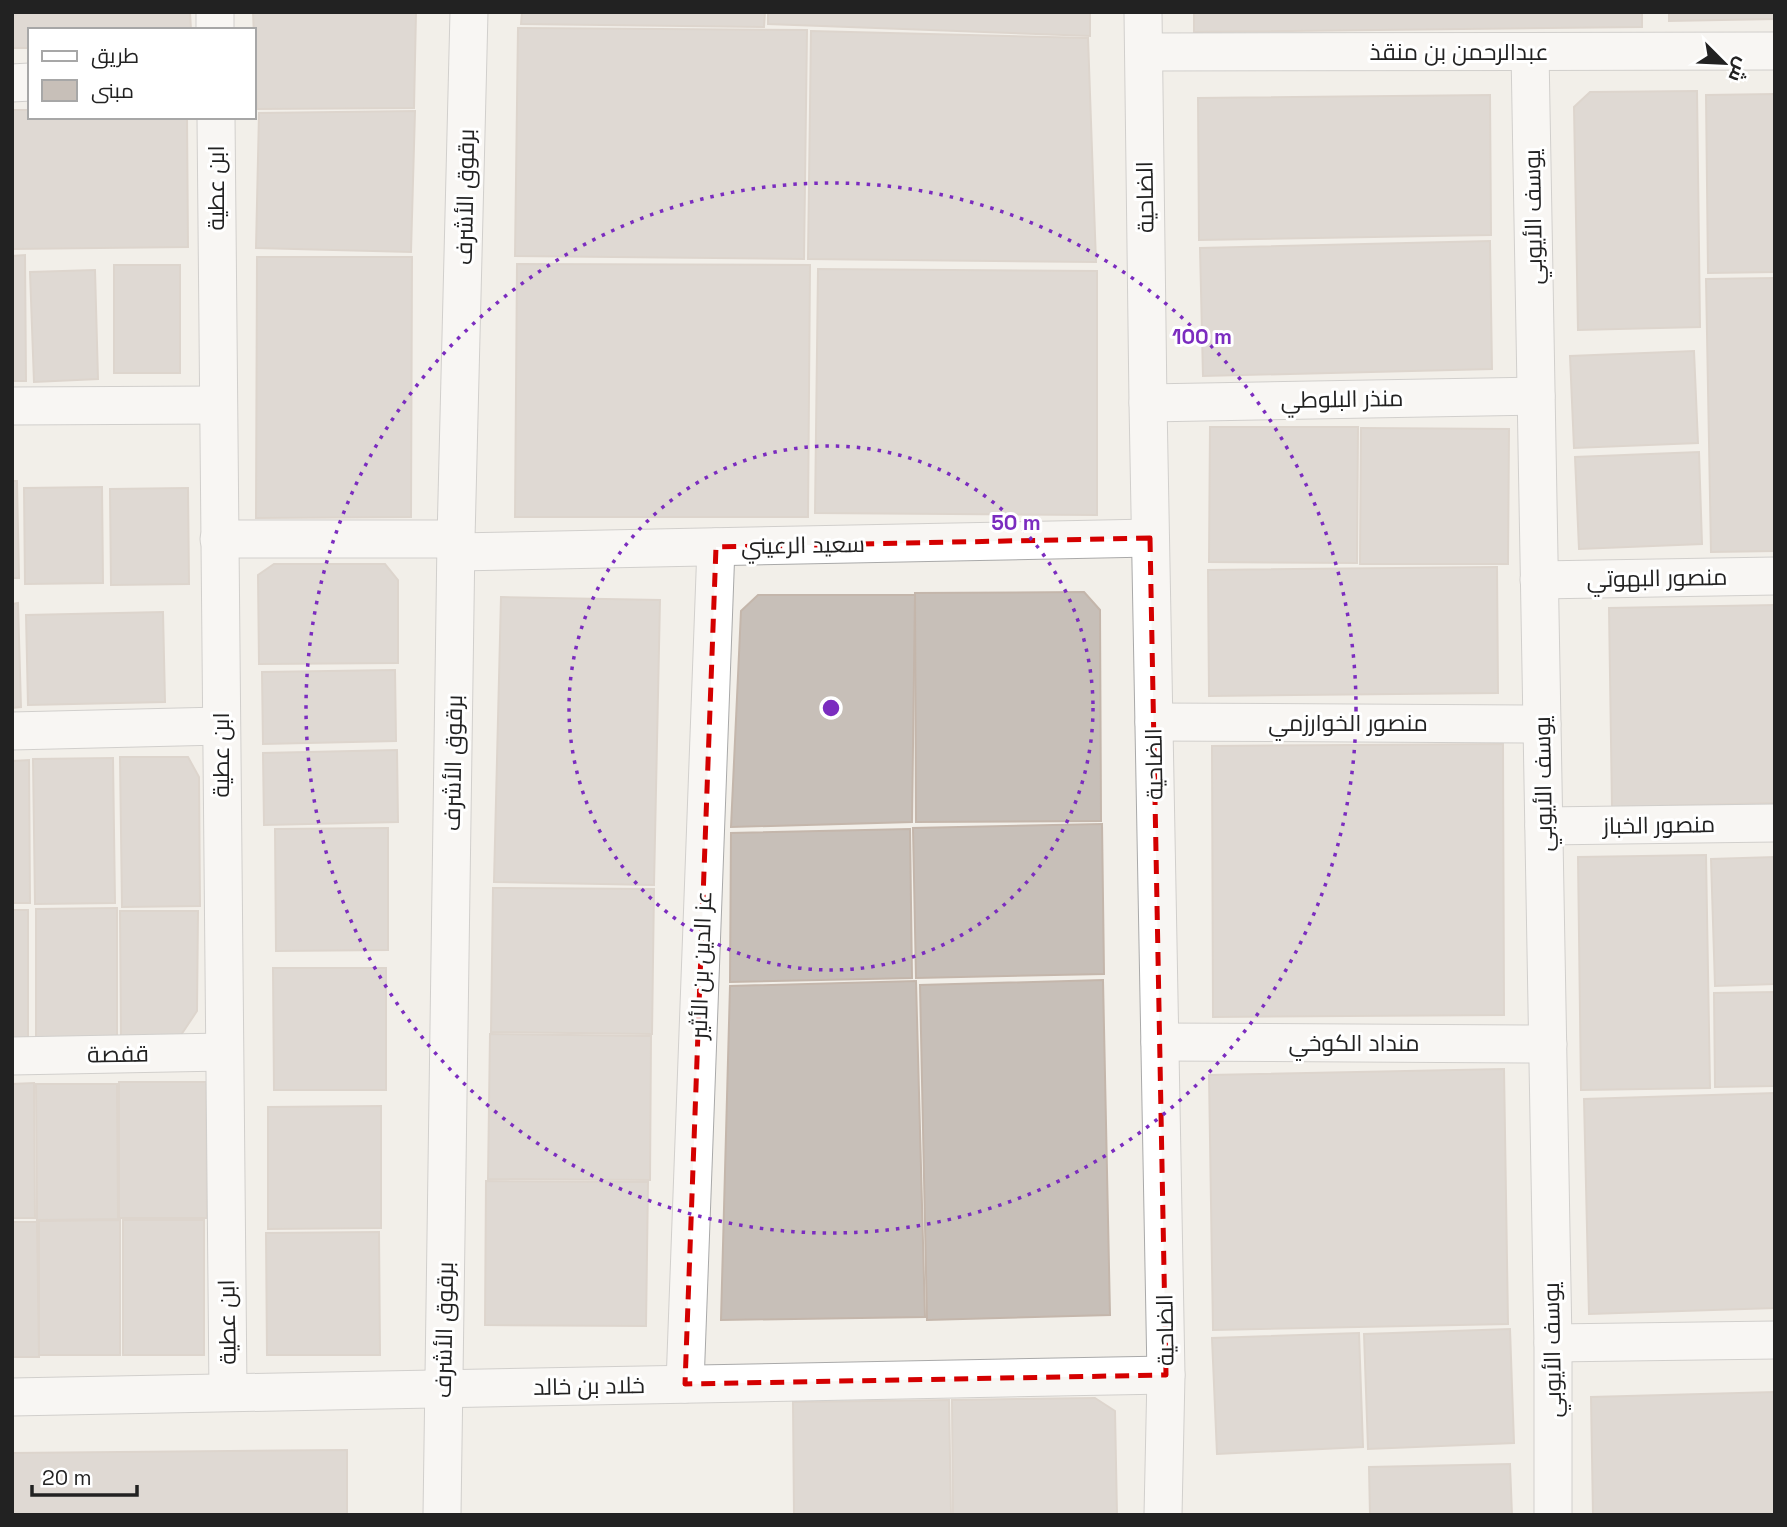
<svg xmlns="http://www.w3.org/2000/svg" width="1787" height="1527" font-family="'Space Grotesk',Cairo,sans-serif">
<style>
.building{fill:#c7bfb8;stroke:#c4b6ab;stroke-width:2}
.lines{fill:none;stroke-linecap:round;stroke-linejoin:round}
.minor-casing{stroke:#a9a9a9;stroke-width:39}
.minor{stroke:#fff;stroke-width:37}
.marked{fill:none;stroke:#d40000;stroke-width:5;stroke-dasharray:14 9;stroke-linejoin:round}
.ring{fill:none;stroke:#7b2cbf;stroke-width:3.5;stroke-dasharray:3.5 7}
.labels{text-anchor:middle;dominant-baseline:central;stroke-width:6;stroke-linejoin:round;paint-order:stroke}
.street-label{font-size:23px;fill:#222;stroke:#fff}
.centre{fill:#7b2cbf;stroke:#fff;stroke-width:3.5}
.ring-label{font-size:21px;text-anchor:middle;font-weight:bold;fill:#7b2cbf;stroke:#fff;stroke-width:6;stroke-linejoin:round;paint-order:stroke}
</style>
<rect width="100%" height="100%" fill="#f2efe9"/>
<g class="building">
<polygon points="12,12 190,12 191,30 30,30 30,48 12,48"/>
<polygon points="253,12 416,12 414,108 257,109"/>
<polygon points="522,12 765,12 764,27 521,24"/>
<polygon points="768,12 1090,12 1090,36 768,24"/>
<polygon points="1194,12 1642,12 1642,27 1194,32"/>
<polygon points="1669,12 1775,12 1775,19 1669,21"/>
<polygon points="518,28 807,30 804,259 515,256"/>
<polygon points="811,31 1088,38 1096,262 808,259"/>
<polygon points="1697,91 1700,327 1578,330 1574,107 1590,92"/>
<polygon points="1775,94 1775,272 1708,273 1706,95"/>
<polygon points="1490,95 1491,235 1199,240 1198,98"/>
<polygon points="12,110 30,110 30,117 187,117 188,247 12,249"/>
<polygon points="415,111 411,252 256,248 259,113"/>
<polygon points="1490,241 1492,369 1203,376 1200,248"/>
<polygon points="25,255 26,381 12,381 12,256"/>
<polygon points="257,257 412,257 411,517 256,518"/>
<polygon points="517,264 810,265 808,517 515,517"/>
<rect x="114" y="265" width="66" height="108"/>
<polygon points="818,269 1097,271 1097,515 815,513"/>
<polygon points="95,270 98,379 34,382 30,272"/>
<polygon points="1775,278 1775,551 1711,552 1706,279"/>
<polygon points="1694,351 1698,443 1574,448 1570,356"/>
<polygon points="1210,427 1358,427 1357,563 1209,562"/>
<polygon points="1361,428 1509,429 1508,564 1360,564"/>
<polygon points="1699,452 1702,544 1579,549 1575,457"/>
<polygon points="12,481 17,481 19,578 12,578"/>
<polygon points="102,487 103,583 25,584 24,488"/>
<polygon points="188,488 189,584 111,585 110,489"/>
<polygon points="274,564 385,564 398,580 398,663 259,664 258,575"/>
<polygon points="1497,567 1498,693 1209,696 1208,570"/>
<polygon points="1084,592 1100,610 1101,821 916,822 915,593"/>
<polygon points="758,595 915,595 912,822 731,827 741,611"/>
<polygon points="501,597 660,600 654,885 494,882"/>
<polygon points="18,603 21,707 12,708 12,604"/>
<polygon points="1775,605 1775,803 1612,807 1609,608"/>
<polygon points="163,612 165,702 28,705 26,615"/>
<polygon points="395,670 396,741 263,744 262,672"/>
<polygon points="1503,744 1504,1015 1213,1017 1212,746"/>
<polygon points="397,750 398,822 264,825 263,753"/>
<polygon points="120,757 188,757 199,777 200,906 122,907"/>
<polygon points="113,758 115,903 35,904 33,759"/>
<polygon points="29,760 30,903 12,903 12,761"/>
<polygon points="1102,824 1104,974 916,978 913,828"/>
<polygon points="388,828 388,950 276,951 275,829"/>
<polygon points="910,829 912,978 730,982 731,833"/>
<polygon points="1706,855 1710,1088 1581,1090 1578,857"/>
<polygon points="1775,857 1775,984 1715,986 1711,859"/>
<polygon points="493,888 654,889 652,1034 491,1032"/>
<polygon points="117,908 117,1038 36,1038 36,909"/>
<polygon points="12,910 28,910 28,1039 12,1040"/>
<polygon points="120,911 198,911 197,1011 179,1038 121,1038"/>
<polygon points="273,968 386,968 386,1090 274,1090"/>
<polygon points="1103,980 1110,1315 927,1320 920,985"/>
<polygon points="916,981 925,1317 721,1320 730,986"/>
<polygon points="1775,992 1775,1086 1715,1087 1714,993"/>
<polygon points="490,1034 651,1036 650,1180 488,1179"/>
<polygon points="1504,1069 1508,1324 1213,1330 1209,1075"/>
<polygon points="119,1082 206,1082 207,1218 119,1218"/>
<polygon points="34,1083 35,1218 12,1218 12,1084"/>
<polygon points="36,1084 117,1084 118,1219 37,1220"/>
<polygon points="1775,1093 1775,1308 1589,1314 1584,1099"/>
<polygon points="381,1106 381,1228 268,1229 268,1107"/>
<polygon points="486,1181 648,1182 646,1326 485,1325"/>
<polygon points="120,1220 120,1355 39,1355 39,1221"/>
<rect x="123" y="1220" width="81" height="135"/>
<polygon points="12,1222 37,1222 39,1357 12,1357"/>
<polygon points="379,1232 380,1355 267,1355 266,1233"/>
<polygon points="1510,1329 1514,1443 1368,1449 1364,1334"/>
<polygon points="1359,1333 1363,1447 1217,1454 1212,1338"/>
<polygon points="1775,1392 1775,1515 1593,1515 1591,1397"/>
<polygon points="1095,1398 1115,1411 1117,1515 953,1515 952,1400"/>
<polygon points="949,1400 951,1515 794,1515 793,1402"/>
<polygon points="347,1450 347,1515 12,1515 12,1453"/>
<polygon points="1510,1464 1512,1515 1370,1515 1369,1467"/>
</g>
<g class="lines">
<defs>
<g id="minor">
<polyline points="215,12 215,30"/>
<polyline points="1143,12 1148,403 1166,1375 1163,1515"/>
<polyline points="1144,52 1775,51"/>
<polyline points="1530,52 1553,1343 1553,1515"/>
<polyline points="12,83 30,82"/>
<polyline points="216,117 228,1392"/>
<polyline points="1148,403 1536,396"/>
<polyline points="12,406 218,405"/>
<polyline points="219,539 456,539"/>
<polyline points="456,552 1150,538"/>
<polyline points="1539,580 1775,576"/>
<polyline points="1154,722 1542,724"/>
<polyline points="12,731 221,726"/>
<polyline points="1544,826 1775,823"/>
<polyline points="1160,1042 1548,1044"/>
<polyline points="12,1056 223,1052"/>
<polyline points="1553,1343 1775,1340"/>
<polyline points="685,1384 716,547"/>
<polyline points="12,1397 1166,1375"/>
<polyline points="442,1515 456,539 469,12"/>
</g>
</defs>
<use href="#minor" class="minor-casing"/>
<use href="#minor" class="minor"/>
</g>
<path d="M0 0H1787V1527H0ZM1150 538 1166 1375 685 1384 716 547Z" fill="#f2efe9" fill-opacity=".55" fill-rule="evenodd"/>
<path class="marked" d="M1150 538 1166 1375 685 1384 716 547Z"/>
<g class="ring">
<circle cx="831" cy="708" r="262"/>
<circle cx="831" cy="708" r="525"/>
</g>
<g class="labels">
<g class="street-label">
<text x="1459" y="52">عبدالرحمن بن منقذ</text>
<text transform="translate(216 188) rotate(-90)">ابن عطية</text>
<text transform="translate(465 197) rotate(-89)">برقوق الأشرف</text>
<text transform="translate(1145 197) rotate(-91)">الضاحية</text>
<text transform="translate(1533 217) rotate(-91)">يوسف الأيوبي</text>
<text transform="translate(1342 399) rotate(-1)">منذر البلوطي</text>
<text transform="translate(803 545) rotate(-1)">سعيد الرعيني</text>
<text transform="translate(1657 578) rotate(-1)">منصور البهوتي</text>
<text x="1348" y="723">منصور الخوارزمي</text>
<text transform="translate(221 755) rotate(-90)">ابن عطية</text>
<text transform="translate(453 763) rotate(-89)">برقوق الأشرف</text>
<text transform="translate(1154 764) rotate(-91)">الضاحية</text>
<text transform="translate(1543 784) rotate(-91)">يوسف الأيوبي</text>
<text transform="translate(1659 825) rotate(-1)">منصور الخباز</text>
<text transform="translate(701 965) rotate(-88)">عز الدين بن الأثير</text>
<text x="1354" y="1043">منداد الكوخي</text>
<text transform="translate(118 1054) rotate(-1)">قفصة</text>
<text transform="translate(227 1322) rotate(-91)">ابن عطية</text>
<text transform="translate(444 1330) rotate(-89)">برقوق الأشرف</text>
<text transform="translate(1165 1330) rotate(-91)">الضاحية</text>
<text transform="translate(1552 1350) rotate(-91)">يوسف الأيوبي</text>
<text transform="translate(589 1386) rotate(-1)">خلاد بن خالد</text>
</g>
</g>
<circle cx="831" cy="708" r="10" class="centre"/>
<g class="ring-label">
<text x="1202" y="344">100 m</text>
<text x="1016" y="530">50 m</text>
</g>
<rect width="1787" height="1527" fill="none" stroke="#222222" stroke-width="28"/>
<rect x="28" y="28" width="228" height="91" fill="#ffffff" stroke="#a7a7a7" stroke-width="2"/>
<rect x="42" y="51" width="35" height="10" fill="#ffffff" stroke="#a7a7a7" stroke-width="2"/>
<text x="91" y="63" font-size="21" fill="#222222">طريق</text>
<rect x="42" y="80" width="35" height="21" fill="#c7bfb8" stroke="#a7a7a7" stroke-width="2"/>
<text x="91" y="98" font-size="21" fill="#222222">مبنى</text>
<g transform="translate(1724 63) rotate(114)" stroke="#ffffff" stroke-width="5" paint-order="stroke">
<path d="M0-5L12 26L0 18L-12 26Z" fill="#222222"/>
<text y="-10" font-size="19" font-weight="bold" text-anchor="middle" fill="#222222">ش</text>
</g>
<path d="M32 1485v10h105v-10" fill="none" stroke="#222222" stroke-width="3.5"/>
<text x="42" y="1485" font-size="21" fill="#222222" stroke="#ffffff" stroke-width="5" paint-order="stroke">20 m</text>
</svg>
